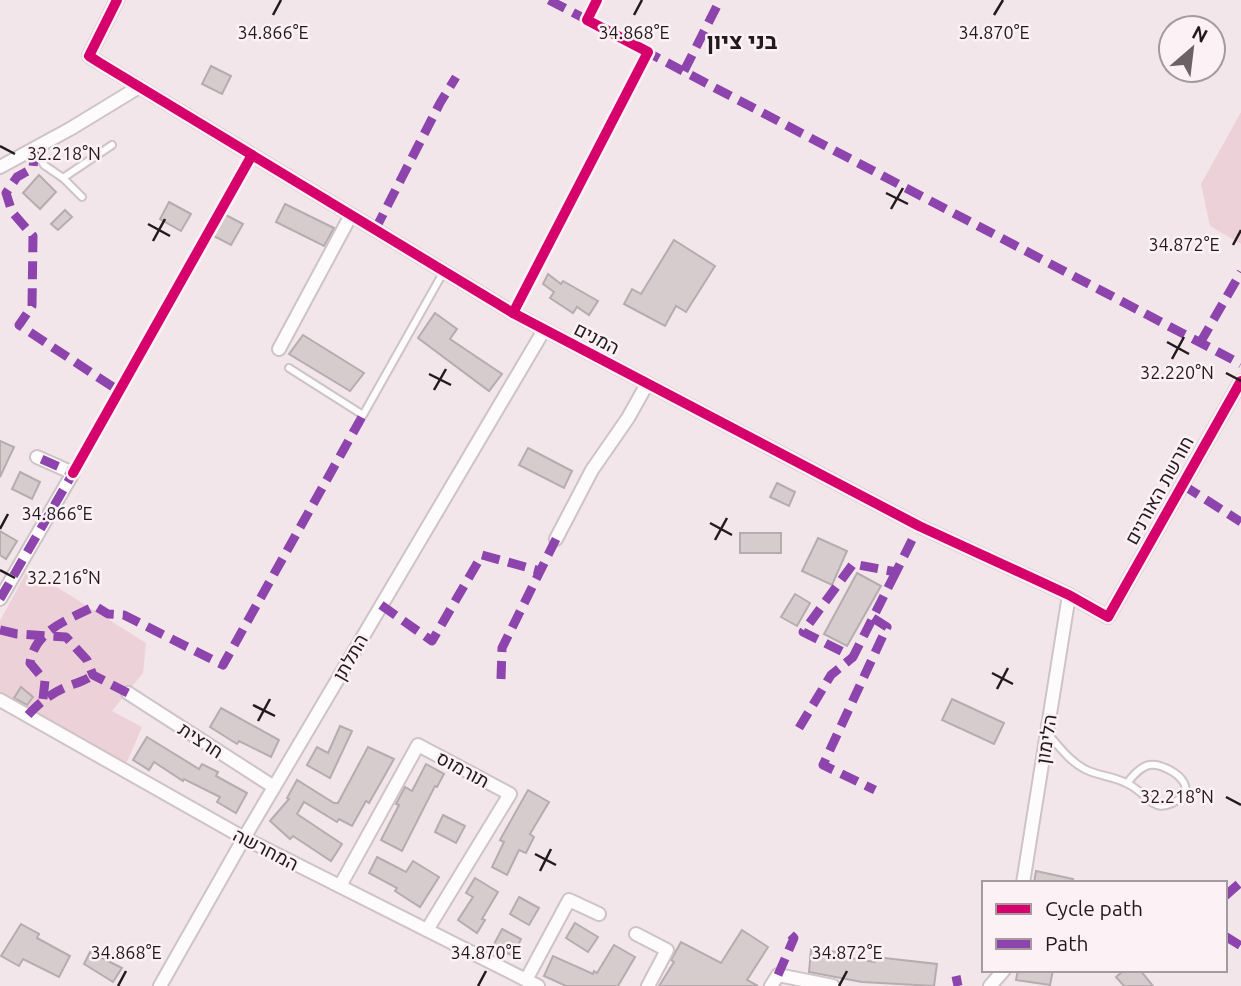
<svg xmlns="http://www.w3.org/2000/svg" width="1241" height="986" font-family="Ubuntu,Heebo,sans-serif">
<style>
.green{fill:#ecd1d9}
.building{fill:#d6ccce;stroke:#b6acaf;stroke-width:2}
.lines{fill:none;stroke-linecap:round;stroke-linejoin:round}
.service-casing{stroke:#cec3c6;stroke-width:10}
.minor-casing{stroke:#cec3c6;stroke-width:16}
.service{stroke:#fdfbfc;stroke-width:6}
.minor{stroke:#fdfbfc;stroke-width:12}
.quiet{stroke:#8e44ad;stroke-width:9;stroke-dasharray:18 9;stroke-linecap:butt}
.cycleway-casing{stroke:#fcf1f4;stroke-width:15}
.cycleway{stroke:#d6006c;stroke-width:10}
.ticks{fill:none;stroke:#231a1d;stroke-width:2.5}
.labels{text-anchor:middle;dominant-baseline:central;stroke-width:5;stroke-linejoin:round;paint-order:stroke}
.street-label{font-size:19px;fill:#231a1d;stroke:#fcf1f4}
.quarter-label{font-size:23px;font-weight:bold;fill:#231a1d;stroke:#fcf1f4}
.ticks-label{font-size:18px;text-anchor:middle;fill:#231a1d;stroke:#fcf1f4;stroke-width:5;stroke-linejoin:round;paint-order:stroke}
</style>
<rect width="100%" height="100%" fill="#f3e6ea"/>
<g class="green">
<polygon points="1241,112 1241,244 1210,226 1201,184"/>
<polygon points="28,569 146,643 143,673 112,711 142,727 126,764 0,694 0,621"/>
</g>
<g class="building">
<polygon points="211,66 231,76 222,94 202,84"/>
<polygon points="39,175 56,192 40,209 23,193"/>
<polygon points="169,202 191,214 181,231 160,219"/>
<polygon points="285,204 334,228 324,246 276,222"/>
<polygon points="65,210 72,217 58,230 51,224"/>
<polygon points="222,213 243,224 231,245 210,234"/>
<polygon points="674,240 715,266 686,312 676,306 665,326 624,304 632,289 641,294"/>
<polygon points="548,274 561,284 563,281 598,301 589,315 577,307 573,313 550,298 554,292 543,284"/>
<polygon points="435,313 457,329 450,339 502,374 489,391 418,338"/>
<polygon points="303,335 364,373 350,391 289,354"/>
<polygon points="0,441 14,447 0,477"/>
<polygon points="528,448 572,471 564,488 519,465"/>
<polygon points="20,472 40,482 32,499 12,489"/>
<polygon points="777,483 795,492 789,506 770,497"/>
<polygon points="0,531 17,541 6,559 0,555"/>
<rect x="740" y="533" width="41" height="20"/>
<polygon points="818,538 847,551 832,585 802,571"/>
<polygon points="857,573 881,586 847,646 824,634"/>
<polygon points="795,594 810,603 797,626 781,617"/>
<polygon points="21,687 33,697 27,705 14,698"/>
<polygon points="952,699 1004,723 994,744 942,720"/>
<polygon points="221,708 279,740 271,757 239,741 237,744 210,727"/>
<polygon points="340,726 352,731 330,778 307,765 317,747 328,753"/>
<polygon points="147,737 199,769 202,764 218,772 216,776 247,793 236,813 217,802 220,797 184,779 183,781 154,762 149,770 133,760"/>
<polygon points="368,747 394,759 369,803 366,801 352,826 339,819 337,822 304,802 297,814 342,844 331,861 293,836 290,839 270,821 289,799 287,798 297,780 334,803 338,803"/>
<polygon points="426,764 444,774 437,787 435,786 402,851 381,840 399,805 396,804 405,787 412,791"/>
<polygon points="528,790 549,802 530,834 534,837 526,853 519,850 507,875 492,867 504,842 500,840"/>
<polygon points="443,815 465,826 456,843 435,832"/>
<polygon points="377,857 406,872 413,861 439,877 420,907 395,891 397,888 369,873"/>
<polygon points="1036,871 1073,879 1072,883 1034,883"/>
<polygon points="475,878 498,892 482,919 485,920 477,933 458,920 473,897 466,893"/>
<polygon points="519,897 539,908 529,925 510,914"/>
<polygon points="575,923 598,937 588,952 566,938"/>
<polygon points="21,924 39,934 37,938 70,956 59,977 23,959 19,966 1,956"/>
<polygon points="502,929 521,939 513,956 493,946"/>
<polygon points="742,930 768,947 747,980 758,986 659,986 674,962 671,960 681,942 721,963"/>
<polygon points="614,945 635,957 618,986 566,986 544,976 553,956 593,974 594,971 597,973"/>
<polygon points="811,949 839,952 838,956 875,962 876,957 937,964 934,986 862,982 809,972"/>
<polygon points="90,952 122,968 113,982 84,964"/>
<polygon points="1018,970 1053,970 1050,985 1016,980"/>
<polygon points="1124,970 1140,970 1153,986 1124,986 1116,977"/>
</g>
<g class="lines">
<defs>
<g id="service">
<polyline points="35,148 44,165 63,178 112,145"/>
<polyline points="63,178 82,197"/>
<polyline points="289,368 363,415 444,271"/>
<path d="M1049 735C1061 749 1072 764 1089 771 1101 776 1115 777 1126 783 1153 795 1152 821 1186 794 1186 791 1186 787 1184 783 1179 773 1160 763 1149 765 1140 767 1133 776 1127 783"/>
</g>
<g id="minor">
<polyline points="117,0 89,56 100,63 513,313 919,526 1069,595 1108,617 1241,381"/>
<polyline points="0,167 70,129 139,87"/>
<polyline points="279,349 351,215"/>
<polyline points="556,539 592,470 628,418 647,384"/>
<polyline points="0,599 73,473 37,457"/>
<polyline points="128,693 274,787"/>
<polyline points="0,700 244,838 538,986"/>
<polyline points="1023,883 1069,595"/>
<polyline points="340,886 418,745 510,794 427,930"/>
<polyline points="636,934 667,950 648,986"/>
<polyline points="526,980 569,900 599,914"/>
<polyline points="160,986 244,838 544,330"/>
<polyline points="771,986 778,975 833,986"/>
<polyline points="990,986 1004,970"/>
</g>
</defs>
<use href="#service" class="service-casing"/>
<use href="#minor" class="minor-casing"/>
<use href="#service" class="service"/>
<use href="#minor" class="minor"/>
<g class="quiet">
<polyline points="549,0 591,22"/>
<polyline points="643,50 1241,364"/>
<polyline points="684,71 720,0"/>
<polyline points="35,148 33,168 17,177 6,193 12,212 33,236 32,306 19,325 119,391"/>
<polyline points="375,230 440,103 456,77"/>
<polyline points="1200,343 1241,272"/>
<polyline points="1183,485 1241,522"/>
<polyline points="896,572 853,657 803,632 853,564 896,572 919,526"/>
<polyline points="0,599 73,473 37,457"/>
<polyline points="381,605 432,641 482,555 540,571"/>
<polyline points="873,618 887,627 823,765 875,790"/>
<polyline points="0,630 17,634 66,637 87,660 93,675 128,693"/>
<polyline points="501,679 502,648 556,539"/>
<path d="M43 699 45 681 30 663C35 630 68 620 95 606L108 614 124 615 223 665 363 415"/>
<path d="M28 715C39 703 50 694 66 687 76 683 83 682 93 675"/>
<polyline points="799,728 831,675 853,657"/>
<polyline points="1225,896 1241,882"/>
<polyline points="1225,936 1241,946"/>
<polyline points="778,975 794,938 788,932"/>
<polyline points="956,976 958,986"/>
</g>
<defs>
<g id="cycleway">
<polyline points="117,0 89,56 100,63 513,313 919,526 1069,595 1108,617 1241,381"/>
<polyline points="513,313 648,52 587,20 597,0"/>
<polyline points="73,473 252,155"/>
</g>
</defs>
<use href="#cycleway" class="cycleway-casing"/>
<use href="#cycleway" class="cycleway"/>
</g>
<path class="ticks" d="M273 15 281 0M634 15 642 0M994 15 1003 0M0 146 15 154M886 193 908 204M891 209 903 188M148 224 170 236M153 241 165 219M1233 245 1241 230M1167 342 1189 354M1172 359 1184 337M1226 373 1241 381M429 374 451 385M434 390 446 369M710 523 732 535M0 529 8 514M715 540 727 518M0 570 15 578M992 673 1013 684M997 689 1008 668M253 705 275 716M258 721 270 699M1226 797 1241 805M535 854 556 865M540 871 551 849M118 986 126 971M478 986 486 971M839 986 847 971"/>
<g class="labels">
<g class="street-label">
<text transform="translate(597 338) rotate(27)">המנים</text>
<text transform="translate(1159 490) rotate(-61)">חורשת האורנים</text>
<text transform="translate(350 657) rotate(-60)">התלתן</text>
<text transform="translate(1046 739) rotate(-81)">הלימון</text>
<text transform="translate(201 740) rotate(33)">חרצית</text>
<text transform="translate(463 769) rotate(28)">תורמוס</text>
<text transform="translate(266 849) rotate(27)">המחרשה</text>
</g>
<g class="quarter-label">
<text x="742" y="40">בני ציון</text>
</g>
</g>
<g class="ticks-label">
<text x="273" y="39">34.866°E</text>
<text x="634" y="39">34.868°E</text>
<text x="994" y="39">34.870°E</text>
<text x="64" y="160">32.218°N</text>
<text x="1184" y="251">34.872°E</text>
<text x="1177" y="379">32.220°N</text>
<text x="57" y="520">34.866°E</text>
<text x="64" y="584">32.216°N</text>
<text x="1177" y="803">32.218°N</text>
<text x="126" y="959">34.868°E</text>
<text x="486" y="959">34.870°E</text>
<text x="847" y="959">34.872°E</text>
</g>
<rect x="982" y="881" width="245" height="91" fill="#fcf1f4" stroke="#a59b9e" stroke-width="2"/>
<rect x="996" y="904" width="35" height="10" fill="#d6006c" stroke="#a59b9e" stroke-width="2"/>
<text x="1045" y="916" font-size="21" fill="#231a1d">Cycle path</text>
<rect x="996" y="939" width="35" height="10" fill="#8e44ad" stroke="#a59b9e" stroke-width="2"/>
<text x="1045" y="951" font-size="21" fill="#231a1d">Path</text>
<g transform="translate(1192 49) rotate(28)"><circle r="33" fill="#fcf1f4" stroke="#a59b9e" stroke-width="2"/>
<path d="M0-5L12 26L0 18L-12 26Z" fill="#6c6165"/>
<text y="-10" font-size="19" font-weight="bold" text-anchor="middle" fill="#231a1d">N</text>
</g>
</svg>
